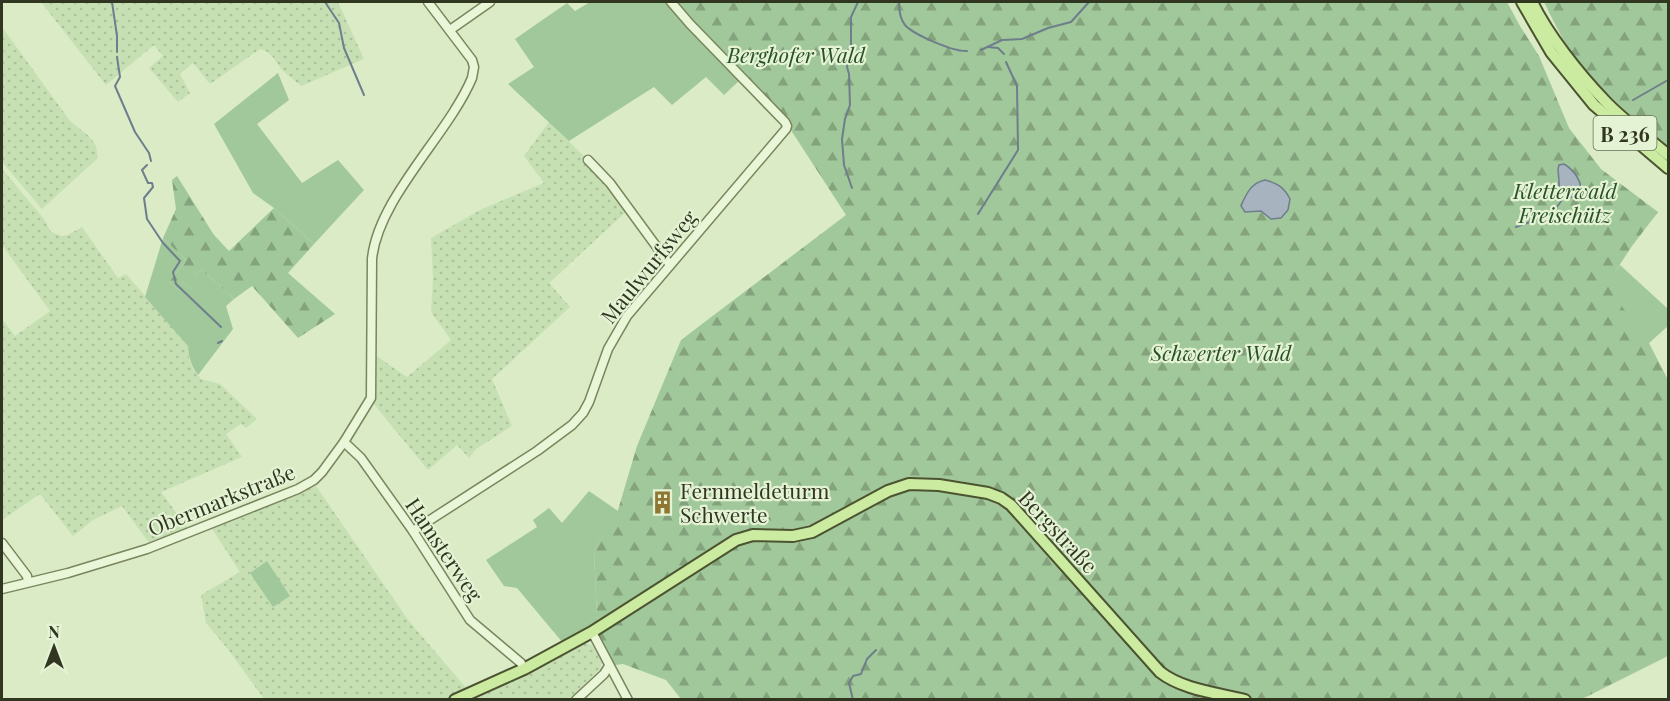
<svg xmlns="http://www.w3.org/2000/svg" width="1670" height="701" font-family="'Playfair Display',serif">
<style>
.farmland{fill:url(#farmland-dots)}
.green{fill:#a1c89a}
.forest{fill:url(#forest-firs)}
.water{fill:#a7b4bf;stroke:#6e7e8c;stroke-width:1.5}
.lines{fill:none;stroke-linecap:round;stroke-linejoin:round}
.stream{stroke:#6e7e8c;stroke-width:2}
.minor-casing{stroke:#7a855d;stroke-width:11}
.major-casing{stroke:#4c5331;stroke-width:14}
.minor{stroke:#e9f6d8;stroke-width:8}
.major{stroke:#cbeba1;stroke-width:10}
.labels{text-anchor:middle;dominant-baseline:central;stroke-width:4.5;stroke-linejoin:round;paint-order:stroke}
.shield{fill:#e5f3d5;stroke:#676f56;stroke-width:1.5}
.shield-label{font-size:20px;font-weight:bold;fill:#313620}
.park-label{font-size:21px;font-style:italic;fill:#285128;stroke:#e5f3d5}
.street-label{font-size:21px;fill:#313620;stroke:#e5f3d5}
.poi-label{font-size:21px;fill:#313620;stroke:#e5f3d5;text-anchor:start}
</style>
<defs>
<pattern id="farmland-dots" width="8" height="8" patternUnits="userSpaceOnUse" patternTransform="scale(1.5)"><rect width="8" height="8" fill="#c6e0b4"/><path d="M2 2h.1M6 6h.1" fill="none" stroke="#abc19a" stroke-width="1.8" stroke-linecap="round"/></pattern>
<pattern id="forest-firs" width="22" height="20" patternUnits="userSpaceOnUse" patternTransform="scale(1.5)"><rect width="22" height="20" fill="#a1c89a"/><path d="M5 1l3.5 6h-7zM16 11l3.5 6h-7z" fill="#84a37d"/></pattern>
</defs>
<rect width="100%" height="100%" fill="#daebc6"/>
<g class="farmland">
<polygon points="41,2 338,2 364,59 301,86 282,70 272,56 266,51 260,49 210,84 193,63 180,74 190,93 178,102 149,68 163,56 154,45 106,85"/>
<polygon points="2,27 70,121 90,137 96,146 98,158 42,209 2,162"/>
<polygon points="549,122 600,172 629,209 549,283 570,307 492,379 512,426 476,449 469,458 457,445 428,470 373,403 375,355 407,377 451,340 431,312 433,278 431,238 482,209 544,183 524,156"/>
<polygon points="2,169 44,219 51,232 62,236 68,235 82,227 118,278 126,274 189,346 189,357 193,369 201,379 220,384 257,419 246,428 241,424 226,434 242,457 161,492 189,530 150,544 122,506 93,520 73,536 40,494 2,520 2,319 15,336 50,311 2,245"/>
<polygon points="316,486 408,620 467,689 444,700 264,699 227,648 206,623 201,595 240,572 211,527"/>
<polygon points="585,643 592,645 602,662 600,669 569,699 470,699 532,672"/>
</g>
<g class="green">
<polygon points="590,2 668,2 741,79 724,95 706,77 672,105 654,87 569,141 508,84 534,67 515,39 567,3 575,11"/>
<polygon points="278,73 289,100 257,124 302,183 338,160 364,190 314,244 274,208 253,193 214,124"/>
<path d="M163 238 186 260 169 282 178 290 183 282 192 289 195 276 201 269 234 299 226 306 233 329 198 375C191 366 189 357 188 346L145 297Z"/>
<polygon points="1620,265 1668,309 1668,326 1648,344 1614,298 1614,273"/>
<polygon points="589,491 618,511 594,550 597,616 599,622 563,643 517,588 504,586 486,560 537,527 533,520 549,508 562,523"/>
<polygon points="267,561 290,596 273,607 250,573"/>
</g>
<g class="forest">
<polygon points="674,2 1507,2 1520,26 1539,56 1569,128 1601,169 1658,212 1632,246 1615,272 1615,297 1649,343 1668,380 1668,656 1582,699 681,699 666,680 623,664 615,665 599,636 603,630 597,616 594,550 618,510 637,446 681,340 846,215 785,121"/>
<path d="M1544 2H1668V146C1630 116 1589 82 1563 39 1556 27 1550 14 1544 2Z"/>
<polygon points="177,176 214,235 229,251 274,208 314,244 288,273 335,314 298,338 252,286 234,299 201,269 195,276 199,280 192,289 183,282 178,290 169,282 186,260 163,238 176,209 172,180"/>
</g>
<g class="water">
<path d="M1564 164C1574 170 1584 183 1580 195L1568 198 1562 197 1560 194 1558 169 1559 165Z"/>
<path d="M1265 180C1277 183 1284 187 1290 199L1288 210 1281 218 1271 219 1261 211 1245 212 1241 206C1246 194 1251 183 1265 180Z"/>
</g>
<g class="lines">
<g class="stream">
<polyline points="112,2 117,36 117,52"/>
<polyline points="325,2 339,23 344,48 364,95"/>
<path d="M899 2C899 9 900 19 905 25 914 35 954 52 967 51"/>
<polyline points="988,47 998,48 1004,54"/>
<polyline points="981,50 1002,40 1022,39 1048,28 1071,22 1089,2"/>
<polyline points="117,57 120,77 115,86 135,132 149,153 151,161"/>
<polyline points="1633,100 1668,80"/>
<polyline points="147,165 142,170 148,183 152,183 153,187 144,198 147,219 163,243 180,261 173,272 176,284 221,327"/>
<polyline points="852,188 844,165 842,139 845,119 850,105 849,74 847,67 851,49 851,17 858,2"/>
<polyline points="978,214 1018,150 1017,86 1006,62"/>
<path d="M1516 227C1533 220 1555 217 1563 197"/>
<polyline points="218,343 222,341"/>
<polyline points="853,700 849,683 853,676 861,674 867,659 876,650"/>
</g>
<defs>
<g id="minor">
<polyline points="450,30 490,2"/>
<polyline points="588,160 610,183 670,265"/>
<polyline points="344,442 361,458 413,531 470,620 521,663 524,669"/>
<polyline points="413,531 537,451 572,425 583,413 589,402 608,349 627,316 786,129 787,126 785,122 690,24 671,2"/>
<polyline points="2,543 27,576 28,582"/>
<path d="M2 589 68 573 147 549 298 489 314 480 322 472 344 442 371 398 372 259C378 198 448 135 472 78L474 67 472 60 428 2"/>
<polyline points="592,632 628,700"/>
<polyline points="576,700 604,674 609,666"/>
</g>
<g id="major">
<polyline points="1522,2 1551,52 1594,105 1668,168"/>
<path d="M1532 2C1548 35 1579 74 1605 101 1624 121 1647 137 1668 155"/>
<path d="M455 700 524 669 592 632 736 540 753 535 793 536 812 532 888 491 909 484 939 485 988 493 1001 498 1011 505 1160 672C1183 690 1218 693 1245 700"/>
</g>
</defs>
<use href="#minor" class="minor-casing"/>
<use href="#major" class="major-casing"/>
<use href="#minor" class="minor"/>
<use href="#major" class="major"/>
</g>
<defs>
<symbol id="building-bare" viewBox="-9 -9 18 18"><path d="M-4-6H4V6H1V3H-1V6H-4ZM-2.5-4.3h1.7v1.8h-1.7ZM.8-4.3h1.7v1.8H.8ZM-2.5-1h1.7V.8h-1.7ZM.8-1h1.7V.8H.8Z" fill="#8f7632" stroke="#e5f3d5" stroke-width="2.5" paint-order="stroke"/></symbol>
</defs>
<g fill-rule="evenodd">
<use href="#building-bare" x="646" y="486" width="33" height="33"/>
</g>
<g class="labels">
<rect class="shield" x="1593.5" y="116" width="63" height="34" rx="4.5"/>
<g class="shield-label">
<text x="1625" y="133">B 236</text>
</g>
<g class="park-label">
<text x="796" y="54">Berghofer Wald</text>
<text x="1565" y="190">Kletterwald<tspan x="1565" dy="24">Freischütz</tspan></text>
<text x="1221" y="352">Schwerter Wald</text>
</g>
<g class="street-label">
<text transform="translate(648 266) rotate(-51)">Maulwurfsweg</text>
<text transform="translate(221 499) rotate(-22)">Obermarkstraße</text>
<text transform="translate(1059 531) rotate(47)">Bergstraße</text>
<text transform="translate(445 549) rotate(56)">Hamsterweg</text>
</g>
<g class="poi-label">
<text x="680" y="490">Fernmeldeturm<tspan x="680" dy="24">Schwerte</tspan></text>
</g>
</g>
<rect width="1670" height="701" fill="none" stroke="#313620" stroke-width="6"/>
<g transform="translate(54 647)" stroke="#e5f3d5" stroke-width="4.5" paint-order="stroke">
<path d="M0-4.5L10 22L0 15L-10 22Z" fill="#313620"/>
<text y="-9" font-size="16" font-weight="bold" text-anchor="middle" fill="#313620">N</text>
</g>
</svg>
